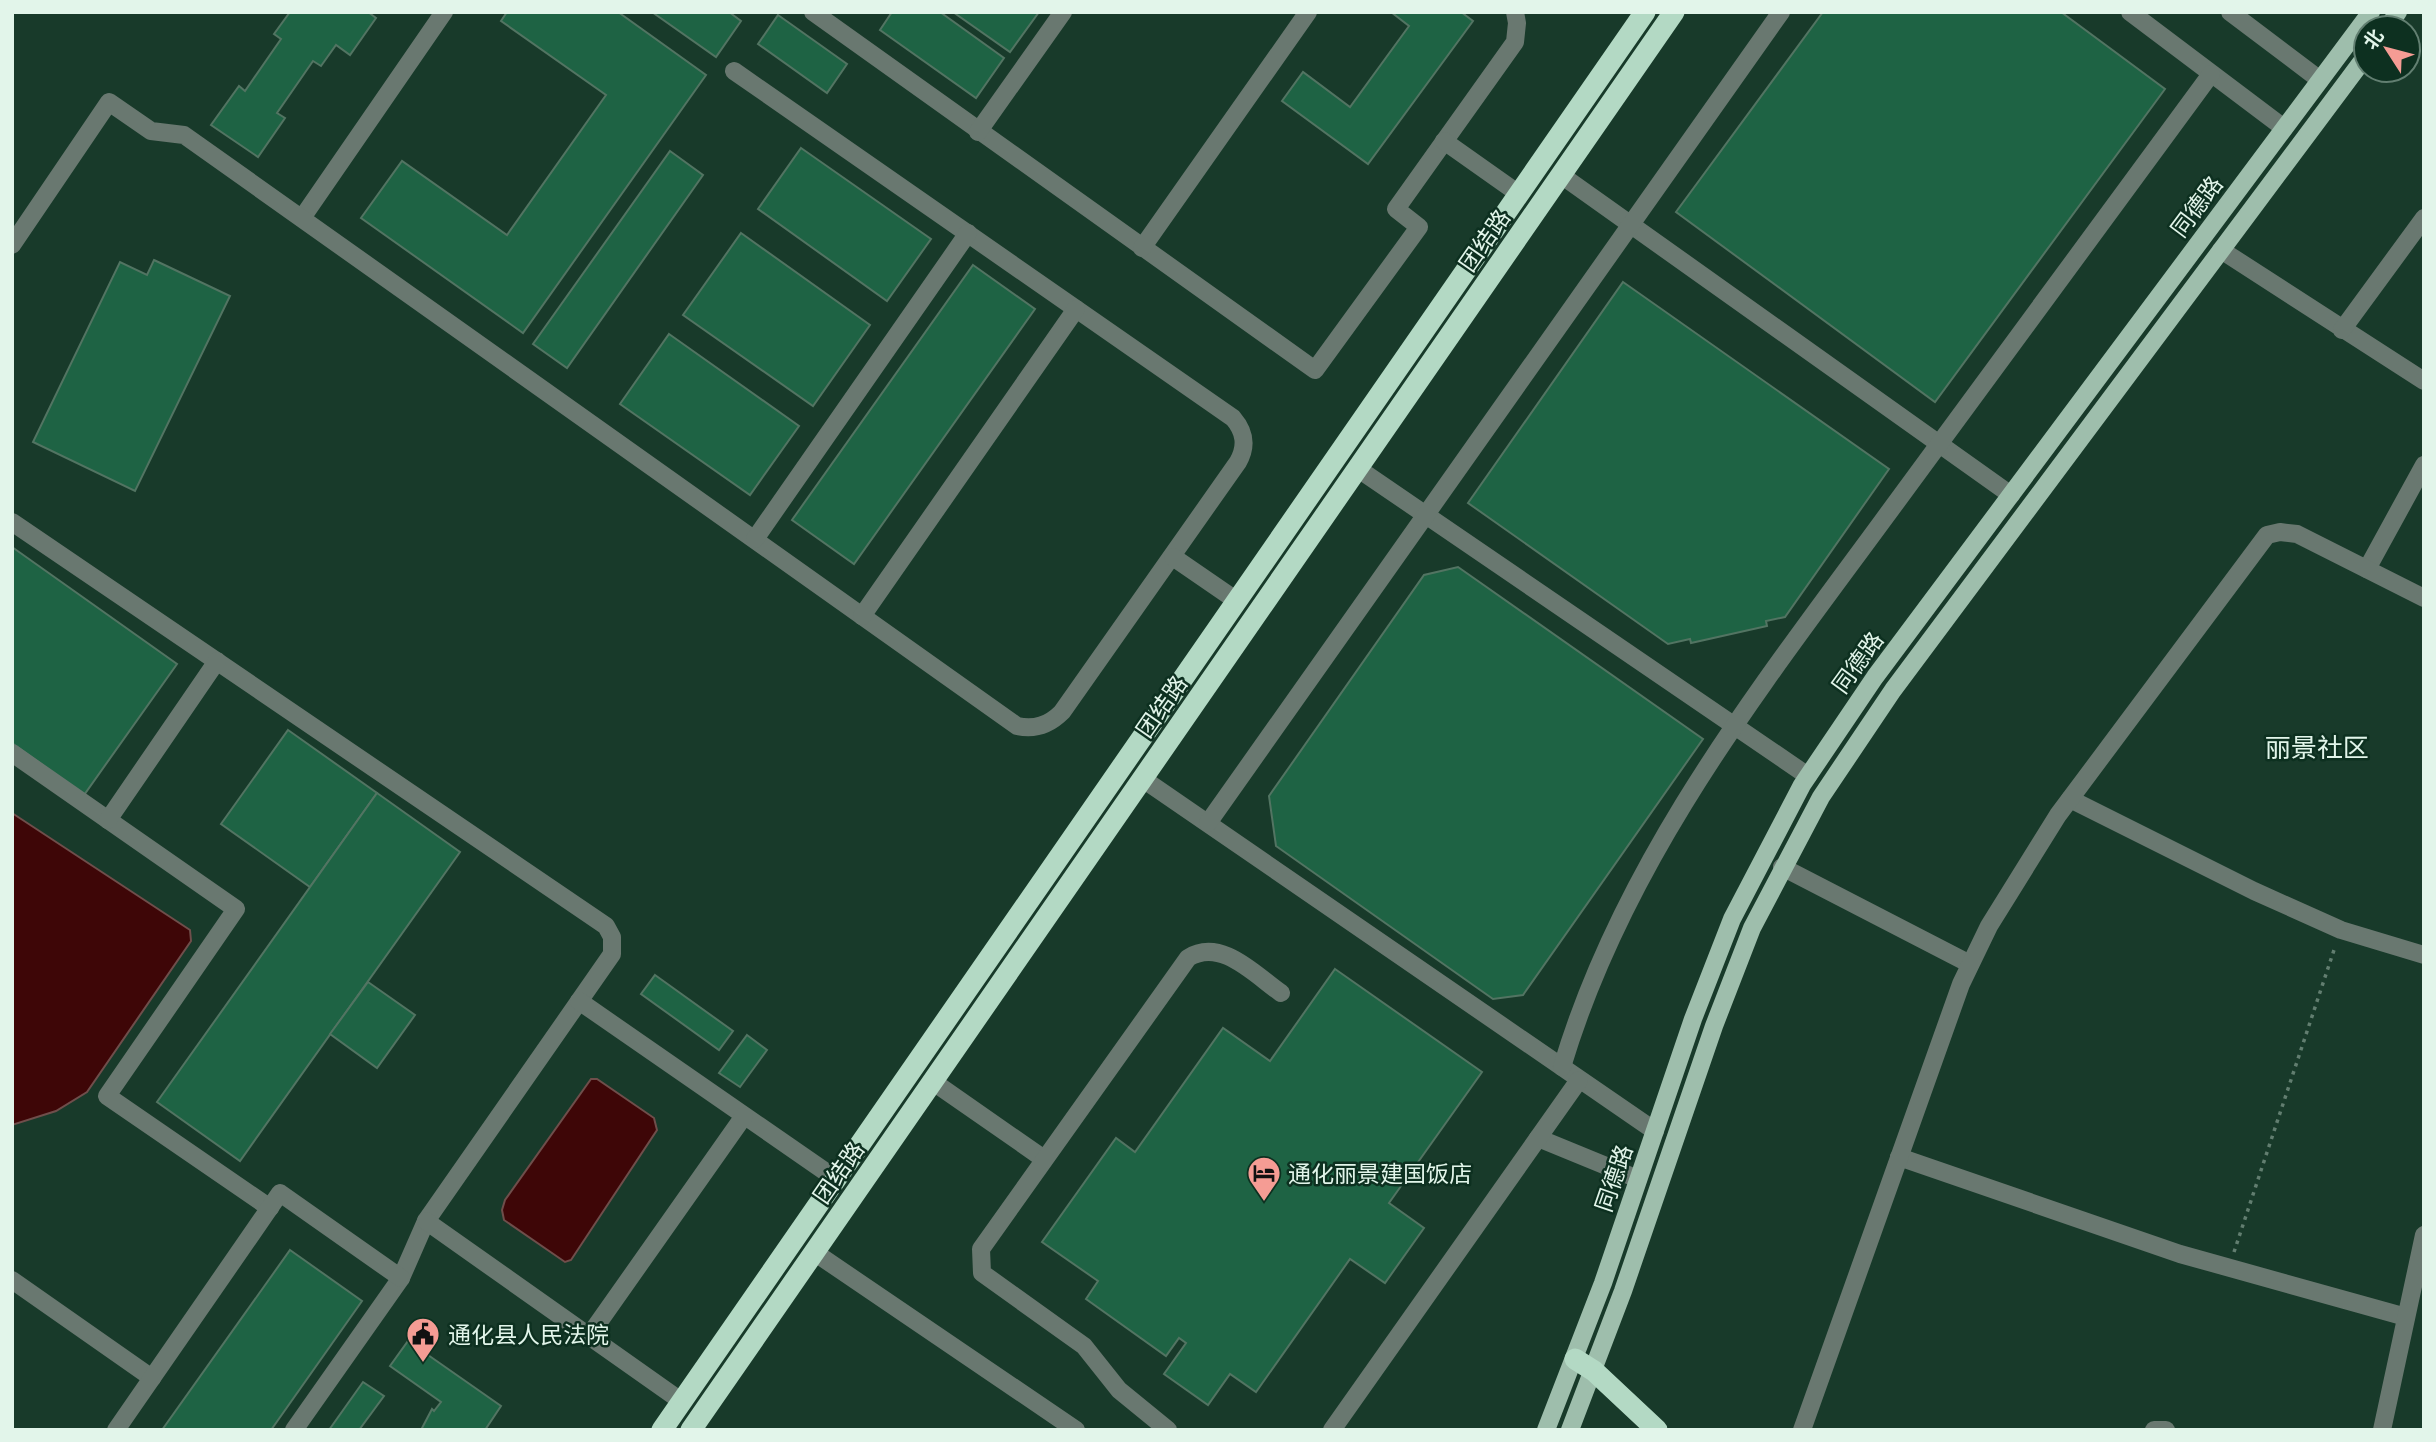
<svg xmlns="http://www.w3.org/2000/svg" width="2436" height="1442" font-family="'IBM Plex Sans','Noto Sans SC',sans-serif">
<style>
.water{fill:#3e0607;stroke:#6f4e4b;stroke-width:2}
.building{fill:#1e6344;stroke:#527462;stroke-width:2}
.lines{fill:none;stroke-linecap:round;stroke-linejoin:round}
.path{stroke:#627e70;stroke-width:3.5;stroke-dasharray:3.5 5;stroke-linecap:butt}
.minor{stroke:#697870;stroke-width:18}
.major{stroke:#9ebeac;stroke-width:18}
.highway{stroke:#b3d9c4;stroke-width:21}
.labels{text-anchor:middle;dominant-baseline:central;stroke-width:5;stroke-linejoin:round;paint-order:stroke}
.street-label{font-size:23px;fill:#e2f5ea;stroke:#0d3020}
.poi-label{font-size:23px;fill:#e2f5ea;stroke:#0d3020;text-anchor:start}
.quarter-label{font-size:26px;fill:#e2f5ea;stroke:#0d3020}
</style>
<rect width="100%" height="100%" fill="#183a2a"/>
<g class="water">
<polygon points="12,813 190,930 191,941 87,1092 56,1111 12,1125"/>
<polygon points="591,1079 597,1079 654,1118 657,1130 571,1260 565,1262 504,1220 502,1210 505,1200"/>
</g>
<g class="building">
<polygon points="290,12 368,12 376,18 350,55 336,45 321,66 313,61 277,113 285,118 258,157 211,125 239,86 245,91 281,39 274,34"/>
<polygon points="507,12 618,12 706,75 523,333 361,218 402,161 507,235 606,95 501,21"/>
<polygon points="652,12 729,12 741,21 716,57"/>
<polygon points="892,12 940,12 1004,58 976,98 880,30"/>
<polygon points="953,12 1039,12 1010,52"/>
<polygon points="1391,12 1461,12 1473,21 1368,164 1282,101 1303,72 1350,107 1409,26"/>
<polygon points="1823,12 2061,12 2165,89 1935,402 1676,212"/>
<polygon points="778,15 847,64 827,93 758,44"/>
<polygon points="801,148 931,239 887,301 758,209"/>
<polygon points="670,151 703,175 567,368 533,344"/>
<polygon points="741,233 870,325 813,406 683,315"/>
<polygon points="154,260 230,296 135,491 33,442 120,262 147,275"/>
<polygon points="973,265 1035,309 854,564 792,520"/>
<polygon points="1623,282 1889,469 1785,617 1766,621 1767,626 1691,643 1690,639 1668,644 1468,503"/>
<polygon points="669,334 799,426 750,495 620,404"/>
<polygon points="12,547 177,664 84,795 12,743"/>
<polygon points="1458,567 1703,739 1523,995 1493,999 1276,846 1269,796 1424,575"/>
<polygon points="288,730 377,793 310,887 221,824"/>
<polygon points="377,793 460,852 240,1161 157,1102"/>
<polygon points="1335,969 1482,1072 1389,1203 1424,1228 1385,1283 1350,1259 1256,1392 1230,1374 1208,1405 1164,1374 1186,1343 1179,1338 1166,1356 1086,1299 1098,1281 1042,1242 1116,1138 1135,1152 1223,1028 1270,1061"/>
<polygon points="655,975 733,1031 719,1050 641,994"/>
<polygon points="368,982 415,1015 377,1068 330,1034"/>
<polygon points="747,1035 767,1050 740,1087 719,1073"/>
<polygon points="290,1250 362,1301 271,1430 162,1430"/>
<polygon points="408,1341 501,1406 485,1430 421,1430 432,1409 434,1411 441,1402 390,1366"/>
<polygon points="363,1382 384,1396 359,1430 329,1430"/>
</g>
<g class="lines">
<polyline class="path" points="2234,1252 2335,947"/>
<g class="minor">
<polyline points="813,12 1315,370 1419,227 1396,209 1515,42 1517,23 1515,12"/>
<polyline points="2130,12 2284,128"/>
<polyline points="2230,12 2320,80"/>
<polyline points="978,132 1063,12"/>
<polyline points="1444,141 1519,194"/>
<polyline points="1561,175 2011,495"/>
<polyline points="302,218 444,12"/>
<path d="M12 245 109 102 151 131 184 135 1017 726C1035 730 1049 725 1062 712L1238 462C1247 446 1245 432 1233 418L734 71"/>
<polyline points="1142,248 1308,12"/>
<polyline points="2221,250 2424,381"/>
<polyline points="2342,330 2424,218"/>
<polyline points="1357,468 1808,776"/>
<polyline points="12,522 606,926 612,937 612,954 426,1221 401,1278 294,1430"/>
<polyline points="755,539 968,233"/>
<polyline points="1173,557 1237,601"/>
<polyline points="2367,569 2424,465"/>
<polyline points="862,616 1076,309"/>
<polyline points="12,753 236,909 107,1096 270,1208"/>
<polyline points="1143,779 1655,1131"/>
<polyline points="2070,799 2254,891 2341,930 2424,955"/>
<polyline points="108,820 217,661"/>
<polyline points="1208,823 1781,12"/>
<polyline points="1782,867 1970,964"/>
<polyline points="579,1001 836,1179"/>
<path d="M1562 1067C1623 862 1756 693 1881 523 1991 373 2101 223 2211 74"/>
<polyline points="932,1081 1044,1159"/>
<polyline points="1538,1138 1638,1179"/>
<polyline points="1899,1157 2180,1254 2406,1317"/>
<polyline points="426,1221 681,1401"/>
<polyline points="814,1252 1076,1430"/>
<polyline points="12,1280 152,1378"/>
<polyline points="589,1336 744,1116"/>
<polyline points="116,1430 280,1193 401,1278"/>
<path d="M1168 1430 1119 1390 1084 1346 982 1273 981 1249 1188 958C1221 937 1255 975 1281 993"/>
<polyline points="1332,1430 1579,1080"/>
<polyline points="1802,1430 1961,984 1989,926 2058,815 2267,535 2280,532 2297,534 2424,598"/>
<polyline points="2154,1430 2166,1430"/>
<polyline points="2382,1430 2424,1235"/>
</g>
<g class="major">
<polyline points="2387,28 2398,12"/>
<polyline points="1546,1430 1603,1283 1693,1019 1732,919 1802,785 1875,677 2371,12"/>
<polyline points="1570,1430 1623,1291 1714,1026 1752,928 1821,797 1893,690 2366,56"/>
</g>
<g class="highway">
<polyline points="1575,1359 1594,1371 1657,1430"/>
<polyline points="662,1430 1645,12"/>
<polyline points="691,1430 1674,12"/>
</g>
</g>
<defs>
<symbol id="hotel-pin" viewBox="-11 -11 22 30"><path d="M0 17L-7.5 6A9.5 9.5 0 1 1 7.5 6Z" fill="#f59c94" stroke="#0d3020"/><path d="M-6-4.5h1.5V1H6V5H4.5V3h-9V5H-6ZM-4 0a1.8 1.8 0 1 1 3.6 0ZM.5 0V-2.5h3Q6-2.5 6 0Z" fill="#111"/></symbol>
<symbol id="civic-pin" viewBox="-11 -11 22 30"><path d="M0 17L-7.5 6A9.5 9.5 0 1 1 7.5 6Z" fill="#f59c94" stroke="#0d3020"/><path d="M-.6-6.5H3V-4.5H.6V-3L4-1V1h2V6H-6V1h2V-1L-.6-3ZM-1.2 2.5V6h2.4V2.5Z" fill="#111"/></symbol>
</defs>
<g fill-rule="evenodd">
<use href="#hotel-pin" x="1245" y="1154" width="38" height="52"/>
<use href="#civic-pin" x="404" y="1315" width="38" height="52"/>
</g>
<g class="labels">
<g class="street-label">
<text transform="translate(2196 206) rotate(-53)">同德路</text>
<text transform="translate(1484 240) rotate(-55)">团结路</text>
<text transform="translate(1857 662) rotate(-54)">同德路</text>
<text transform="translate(1161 706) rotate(-55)">团结路</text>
<text transform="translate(838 1172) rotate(-55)">团结路</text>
<text transform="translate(1613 1178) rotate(-71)">同德路</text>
</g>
<g class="poi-label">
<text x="1288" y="1173">通化丽景建国饭店</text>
<text x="448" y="1334">通化县人民法院</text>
</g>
<g class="quarter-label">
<text x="2317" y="747">丽景社区</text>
</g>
</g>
<rect width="2436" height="1442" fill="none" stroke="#e2f5ea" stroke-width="28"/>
<g transform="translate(2387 49) rotate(306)"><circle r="33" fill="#0d3020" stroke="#627f71" stroke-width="2"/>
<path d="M0-5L12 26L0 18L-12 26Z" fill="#f59c94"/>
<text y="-10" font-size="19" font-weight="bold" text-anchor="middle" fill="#e2f5ea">北</text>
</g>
</svg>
